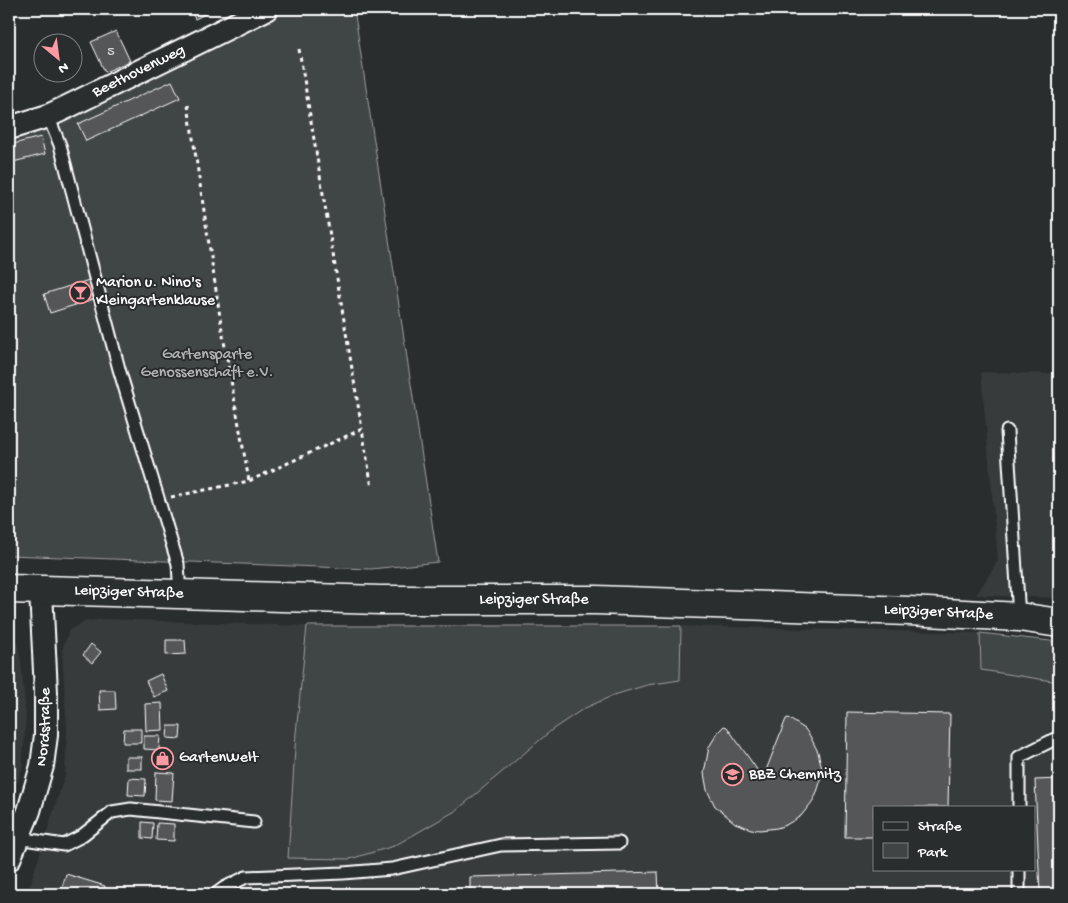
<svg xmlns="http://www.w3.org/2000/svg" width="1068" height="903" font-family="'Gochi Hand',sans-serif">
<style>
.built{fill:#373a3b;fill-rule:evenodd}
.green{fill:#414445;stroke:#a0a2a2}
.building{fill:#555758;stroke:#fff}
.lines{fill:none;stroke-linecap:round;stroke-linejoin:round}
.service-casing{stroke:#fff;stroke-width:15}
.minor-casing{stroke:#fff;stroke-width:26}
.secondary-casing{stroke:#fff;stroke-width:31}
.path{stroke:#fff;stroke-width:3;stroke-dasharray:4 4;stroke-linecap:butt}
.service{stroke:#2a2d2e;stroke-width:11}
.minor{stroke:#2a2d2e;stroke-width:22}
.secondary{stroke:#2a2d2e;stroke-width:28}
.labels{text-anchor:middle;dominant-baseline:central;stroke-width:4;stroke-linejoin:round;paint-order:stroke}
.number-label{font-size:14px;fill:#d4d5d5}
.street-label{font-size:16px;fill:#fff;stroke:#2a2d2e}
.poi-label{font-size:16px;fill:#fff;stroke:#2a2d2e;text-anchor:start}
.park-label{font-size:16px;fill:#b3b4b5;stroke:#2a2d2e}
</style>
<rect width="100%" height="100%" fill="#2a2d2e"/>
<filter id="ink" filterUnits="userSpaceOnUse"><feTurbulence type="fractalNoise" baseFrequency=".02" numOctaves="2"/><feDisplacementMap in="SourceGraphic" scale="10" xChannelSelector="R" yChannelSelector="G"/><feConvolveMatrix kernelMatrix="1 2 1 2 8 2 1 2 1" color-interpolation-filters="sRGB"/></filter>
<g filter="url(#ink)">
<g class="built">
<polygon points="981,372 1059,374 1059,598 976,595 998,561"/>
<path d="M106 619 307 626 296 733 288 858 457 810 553 729 583 709 614 695 647 685 680 680 681 626 980 633 981 670 1059 682V894H27L65 775 67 730 62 651 69 630 86 621ZM874 807H1034V869H874Z"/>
<polygon points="9,624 14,630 21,661 26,717 22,769 9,805"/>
</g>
<g class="green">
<polygon points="266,9 354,9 438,562 371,569 9,555 9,128"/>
<polygon points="307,626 681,626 680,680 647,685 614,695 583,709 553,729 457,810 394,846 350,859 288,858 296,733"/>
<polygon points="980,633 1059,642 1059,682 981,670"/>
</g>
<g class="building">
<polygon points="190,9 215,9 195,19"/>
<polygon points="116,31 130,61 105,72 91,42"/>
<polygon points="172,81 180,98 86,141 78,124"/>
<polygon points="41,137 45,154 9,163 9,145"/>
<polygon points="89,280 94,299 50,313 44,294"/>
<polygon points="166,640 185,640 186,654 166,655"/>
<polygon points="91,644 101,652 92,663 83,655"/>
<polygon points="161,674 168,691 154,697 146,681"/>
<polygon points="99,690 115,690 116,709 100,710"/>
<polygon points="162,703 163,730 146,731 145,704"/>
<polygon points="847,712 950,714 948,807 874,807 874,837 845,837"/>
<polygon points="788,718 805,729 810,736 818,752 822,769 819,786 816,795 812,802 801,816 786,825 777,828 760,830 751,829 735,823 715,806 707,790 704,773 709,747 718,732 724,726 727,727 763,778 786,719"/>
<polygon points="168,726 181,726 180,739 167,738"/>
<polygon points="124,729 141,729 141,743 123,743"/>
<polygon points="144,736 160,736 159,750 144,749"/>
<rect x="126" y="757" width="16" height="12"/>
<polygon points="156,772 174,773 172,801 155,800"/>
<polygon points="129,778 146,779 145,796 128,795"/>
<polygon points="1059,779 1059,894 1040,894 1035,780"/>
<polygon points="142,822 153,823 152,839 142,838"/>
<polygon points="157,823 174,824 174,841 156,840"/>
<polygon points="658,872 659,894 470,894 470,877"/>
<polygon points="66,874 105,886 103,894 60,894"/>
</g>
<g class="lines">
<defs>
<g id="service">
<polyline points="48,116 60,145 119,369 178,564 180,595"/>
<polyline points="1007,431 1019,617"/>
<polyline points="1019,807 1019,757 1059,737"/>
<polyline points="17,838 64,845 80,837 112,812 131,809 254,822"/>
<polyline points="1019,869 1019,894"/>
<polyline points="216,894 224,888 246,877 343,873 392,869 501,845 619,843"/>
</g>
<g id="minor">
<path id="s1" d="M9 128 48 116 67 107 266 9"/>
<path id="s2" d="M9 859 29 811 42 766 46 735V692L41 591"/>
</g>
<g id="secondary">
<path id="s3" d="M9 589 380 600H596L909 611 1019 617 1059 623"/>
</g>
</defs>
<use href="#service" class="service-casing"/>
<use href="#minor" class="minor-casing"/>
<use href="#secondary" class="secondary-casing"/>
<g class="path">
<polyline points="299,49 362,429"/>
<polyline points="188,105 222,330 249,481"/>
<polyline points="171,497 249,481 362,429 372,488"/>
</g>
<use href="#service" class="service"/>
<use href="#minor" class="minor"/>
<use href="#secondary" class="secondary"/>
</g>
</g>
<defs>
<symbol id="bar-ring" viewBox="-11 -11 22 22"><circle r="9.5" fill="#2a2d2e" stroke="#ff9aa2" stroke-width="1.5"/><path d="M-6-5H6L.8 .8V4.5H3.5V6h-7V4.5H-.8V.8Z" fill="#ff9aa2"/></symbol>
<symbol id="shop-ring" viewBox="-11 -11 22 22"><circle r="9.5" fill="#2a2d2e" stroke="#ff9aa2" stroke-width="1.5"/><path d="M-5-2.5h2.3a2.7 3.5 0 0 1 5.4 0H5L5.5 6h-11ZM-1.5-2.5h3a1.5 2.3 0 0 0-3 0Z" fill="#ff9aa2"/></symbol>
<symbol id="school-ring" viewBox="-11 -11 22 22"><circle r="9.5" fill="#2a2d2e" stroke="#ff9aa2" stroke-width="1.5"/><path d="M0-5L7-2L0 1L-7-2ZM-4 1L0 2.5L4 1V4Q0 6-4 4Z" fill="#ff9aa2"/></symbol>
</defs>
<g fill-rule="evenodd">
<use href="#bar-ring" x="68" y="280" width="25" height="25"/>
<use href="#shop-ring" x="150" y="746" width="25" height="25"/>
<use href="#school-ring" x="720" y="762" width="25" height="25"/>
</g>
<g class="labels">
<g class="number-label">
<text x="111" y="52">5</text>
</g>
<g class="street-label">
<text stroke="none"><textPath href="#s1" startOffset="142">Beethovenweg</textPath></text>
<text stroke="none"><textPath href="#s3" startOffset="120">Leipziger Straße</textPath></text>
<text stroke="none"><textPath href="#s3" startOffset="525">Leipziger Straße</textPath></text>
<text stroke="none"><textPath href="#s3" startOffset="930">Leipziger Straße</textPath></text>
<text stroke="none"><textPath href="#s2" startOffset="138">Nordstraße</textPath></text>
</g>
<g class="poi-label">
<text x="96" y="283">Marion u. Nino's<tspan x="96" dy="18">Kleingartenklause</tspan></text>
<text x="179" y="758">GartenWelt</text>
<text x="749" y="775">BBZ Chemnitz</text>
</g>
<g class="park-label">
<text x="207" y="355">Gartensparte<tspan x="207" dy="18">Genossenschaft e.V.</tspan></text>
</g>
</g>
<rect width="1068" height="903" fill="none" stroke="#2a2d2e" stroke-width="30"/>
<rect x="15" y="15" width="1038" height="873" fill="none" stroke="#fff" stroke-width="2" filter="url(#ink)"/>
<rect x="873" y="806" width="162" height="65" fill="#2a2d2e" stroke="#7f8182"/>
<rect x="883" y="822" width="25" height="8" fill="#2a2d2e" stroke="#7f8182"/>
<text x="918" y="830" font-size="15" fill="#ffffff">Straße</text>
<rect x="883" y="843" width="25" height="15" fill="#414445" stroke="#7f8182"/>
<text x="918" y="856" font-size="15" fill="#ffffff">Park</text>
<g transform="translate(58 58) rotate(151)"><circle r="24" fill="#2a2d2e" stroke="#7f8182"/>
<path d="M0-4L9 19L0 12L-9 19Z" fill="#ff9aa2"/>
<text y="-8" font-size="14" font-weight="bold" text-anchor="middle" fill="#ffffff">N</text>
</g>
</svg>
